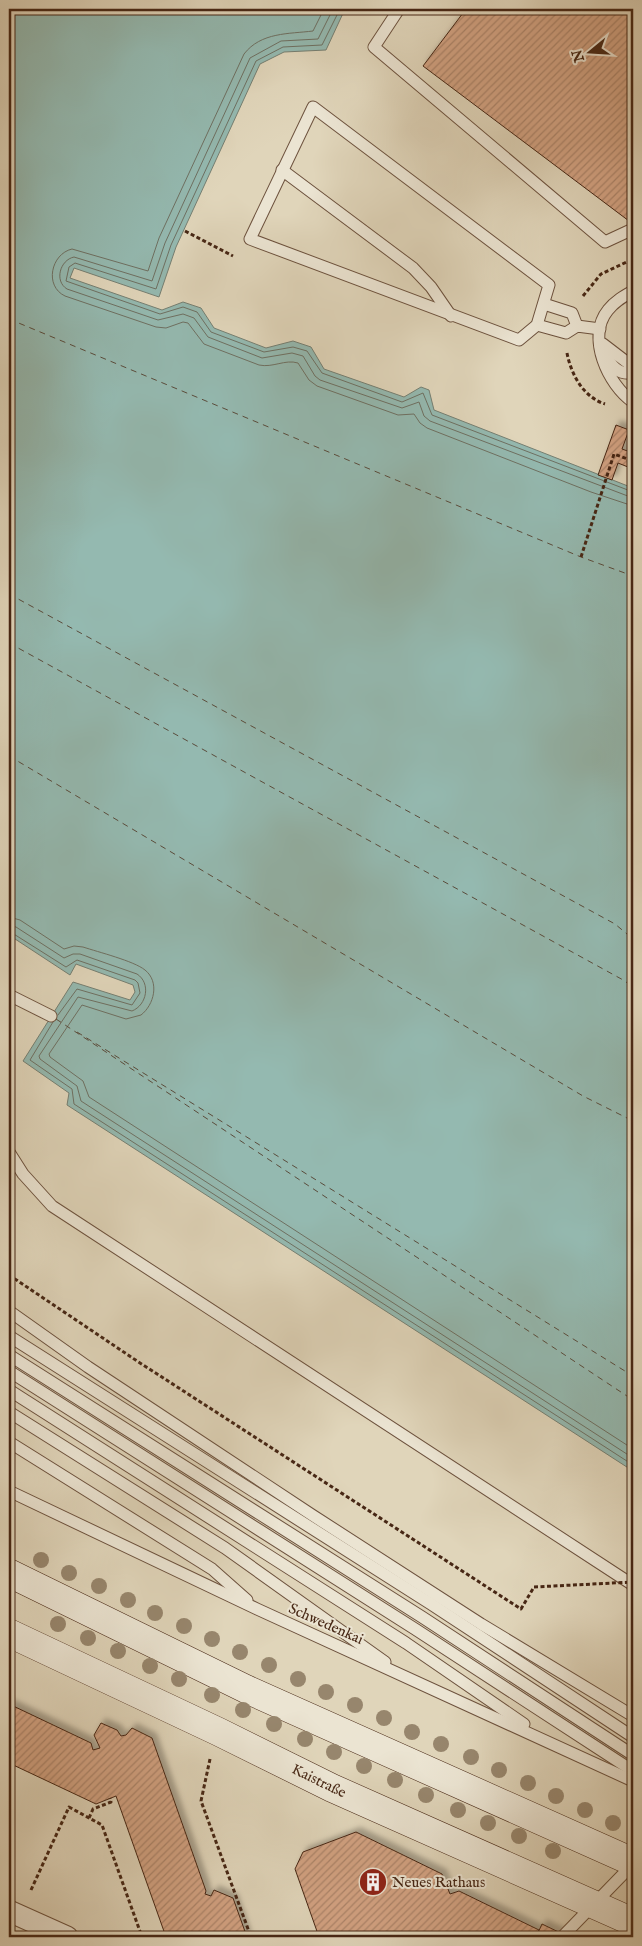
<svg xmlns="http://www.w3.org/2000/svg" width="642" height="1946" font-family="'IM FELL English',serif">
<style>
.water{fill:#94b9b0;stroke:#757f72}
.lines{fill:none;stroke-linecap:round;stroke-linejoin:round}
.shore{stroke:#6e7062;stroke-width:1}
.ferry{stroke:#5a4c3c;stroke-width:1;stroke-dasharray:6 5;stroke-linecap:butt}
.building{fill:url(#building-hatch);stroke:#472715;filter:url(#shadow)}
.lane-casing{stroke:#6d523e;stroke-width:13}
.street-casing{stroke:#6d523e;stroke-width:23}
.secondary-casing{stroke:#472715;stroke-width:29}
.path{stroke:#472715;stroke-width:3;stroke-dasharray:4 2.5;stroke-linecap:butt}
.lane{stroke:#ebe4d2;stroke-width:11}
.street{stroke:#ebe4d2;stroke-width:21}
.secondary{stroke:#ebe4d2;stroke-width:28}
.path-bridge{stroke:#472715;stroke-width:3;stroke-dasharray:4 2.5;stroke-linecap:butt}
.tree{fill:#97866d}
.labels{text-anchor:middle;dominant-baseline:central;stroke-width:4;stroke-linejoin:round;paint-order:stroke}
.street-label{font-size:15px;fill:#472715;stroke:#ebe4d2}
.poi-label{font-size:15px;fill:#472715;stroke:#ebe4d2;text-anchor:start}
</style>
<defs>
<pattern id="building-hatch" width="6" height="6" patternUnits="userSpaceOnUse" patternTransform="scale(1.25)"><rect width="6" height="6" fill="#d2a282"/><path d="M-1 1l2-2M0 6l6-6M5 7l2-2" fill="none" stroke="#ac8469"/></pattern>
<filter id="shadow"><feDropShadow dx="4.5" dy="-4.5" stdDeviation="2.5" flood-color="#0004"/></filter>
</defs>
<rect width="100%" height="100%" fill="#e0d5ba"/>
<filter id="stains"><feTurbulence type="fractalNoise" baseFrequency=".004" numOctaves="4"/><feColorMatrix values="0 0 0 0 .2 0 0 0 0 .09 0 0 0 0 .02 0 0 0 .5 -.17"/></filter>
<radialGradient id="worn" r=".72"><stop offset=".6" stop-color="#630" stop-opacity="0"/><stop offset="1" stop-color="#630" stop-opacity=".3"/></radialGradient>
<polygon class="water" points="9,9 345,9 326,50 284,52 260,64 176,247 159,297 74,268 70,278 162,310 183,302 201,308 214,328 266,348 293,341 311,347 324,369 404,397 421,387 429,390 434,410 633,488 633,1471 67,1105 69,1093 23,1061 73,982 130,1000 135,992 133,985 76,964 70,975 9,935"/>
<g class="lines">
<g class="shore">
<path d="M324 9 313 31C289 34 261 32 244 54L159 238 148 271 72 249C51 254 44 286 65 296L156 327 166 328 183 322 188 323 204 344 259 365C273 368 285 359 298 363L309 380 317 386 398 415 414 414 420 423 427 428 591 492 633 506"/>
<path d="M333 9 318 39 281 41 250 58 165 243 152 281 74 257C60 260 54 281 67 289L158 320 183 314 194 318 208 337 262 358 292 353 303 356 315 376 320 380 402 408 419 402 424 416 430 421 633 498"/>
<polyline points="340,9 322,45 283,47 256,61 171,245 156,289 75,263 69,267 66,281 160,314 183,307 197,312 211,332 264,352 293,347 307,351 322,373 402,402 423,393 432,415 633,492"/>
<path d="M9 917 20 920 64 949 74 946 83 947C98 952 134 961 145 970 160 982 154 1005 141 1015L126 1019 82 1005 49 1054 50 1057 83 1081 89 1097 633 1449"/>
<path d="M9 925 16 927 64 958 73 954H80L137 974C151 983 147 1005 132 1011L78 997 39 1056 40 1059 77 1086 81 1101 633 1458"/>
<polyline points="9,931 66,967 77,960 135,980 138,983 140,993 132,1005 77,989 58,1015"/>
<polyline points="53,1022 30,1060 72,1089 74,1104 633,1465"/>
</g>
<g class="ferry">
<polyline points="9,319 581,557 633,576"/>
<polyline points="9,594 615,924 633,939"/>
<polyline points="9,643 625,981 633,988"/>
<polyline points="9,756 583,1096 633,1121"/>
<polyline points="56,1019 633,1400"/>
<polyline points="77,1032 633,1376"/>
</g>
</g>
<g class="building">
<polygon points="466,9 633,9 633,224 423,66"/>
<polygon points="616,425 629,430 622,449 633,453 633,469 618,463 612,480 598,475"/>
<polygon points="9,1704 91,1743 93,1750 100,1748 94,1735 101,1723 117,1730 121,1736 126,1735 132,1728 152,1738 206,1891 205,1894 211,1896 214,1890 233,1898 247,1937 166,1937 116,1796 96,1804 9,1763"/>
<polygon points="356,1832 442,1874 450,1894 459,1891 539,1930 536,1937 319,1937 295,1869 303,1852"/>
<polygon points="542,1924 569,1937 536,1937"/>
</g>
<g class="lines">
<defs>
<g id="lane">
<polyline points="399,9 374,47 605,242 633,229"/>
<polygon points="313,107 549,285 537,325 519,340 250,239"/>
<polyline points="282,170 413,268 431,287 451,316"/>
<path d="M633 291C624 296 615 301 608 310 586 337 608 385 633 402"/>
<polyline points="544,304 572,313 577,326"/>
<polyline points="537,325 566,333 577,326 600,329"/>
<polyline points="603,344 633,367"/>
<path d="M606 354C611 367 619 375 633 373"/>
<polyline points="9,995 51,1016"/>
<polyline points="9,1152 23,1174 52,1206 633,1585"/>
<polyline points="9,1311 88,1367 312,1515 481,1624 633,1716"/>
<polyline points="9,1336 431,1604 633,1737"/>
<polyline points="9,1355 422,1617 633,1755"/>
<polyline points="9,1371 415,1629 633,1771"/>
<polyline points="9,1390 406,1643 524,1724"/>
<polyline points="9,1412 225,1548 385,1662"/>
<polyline points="9,1442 212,1569 247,1600"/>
<polyline points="9,1491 257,1609 633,1781"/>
<polyline points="564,1935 633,1864"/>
</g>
<polyline id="street" points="9,1911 67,1937"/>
<g id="secondary">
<polyline points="9,1573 246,1689 633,1862"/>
<polyline points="9,1633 219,1732 332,1788 633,1922"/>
</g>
</defs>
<use href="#lane" class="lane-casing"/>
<use href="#street" class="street-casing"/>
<use href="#secondary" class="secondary-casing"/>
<g class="path">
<polyline points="185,231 233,256"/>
<polyline points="583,296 601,274 633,259"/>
<path d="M567 353C571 374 583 397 605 404"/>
<polyline points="581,557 614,454 633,461"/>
<polyline points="9,1275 137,1361 521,1609 534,1587"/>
<polyline points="210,1759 201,1801 251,1937"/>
<polyline points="89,1818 93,1809 111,1802 110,1798"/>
<polyline points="31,1890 69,1807 102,1825 142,1937"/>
</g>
<use href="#lane" class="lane"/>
<use href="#street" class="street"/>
<use href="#secondary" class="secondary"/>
<polyline class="path-bridge" points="534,1587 633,1582"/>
</g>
<g class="tree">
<circle cx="41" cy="1560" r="8"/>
<circle cx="69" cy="1573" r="8"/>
<circle cx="99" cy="1586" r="8"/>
<circle cx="128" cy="1600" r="8"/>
<circle cx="155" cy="1613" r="8"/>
<circle cx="58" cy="1624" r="8"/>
<circle cx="184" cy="1626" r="8"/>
<circle cx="88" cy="1638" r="8"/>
<circle cx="212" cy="1639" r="8"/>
<circle cx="118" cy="1651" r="8"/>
<circle cx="240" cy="1652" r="8"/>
<circle cx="269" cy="1665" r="8"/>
<circle cx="150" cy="1666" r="8"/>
<circle cx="179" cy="1679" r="8"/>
<circle cx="298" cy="1679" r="8"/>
<circle cx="326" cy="1692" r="8"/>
<circle cx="212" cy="1695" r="8"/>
<circle cx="355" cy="1705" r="8"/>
<circle cx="243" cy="1710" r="8"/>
<circle cx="384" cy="1718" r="8"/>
<circle cx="274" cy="1724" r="8"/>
<circle cx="412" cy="1732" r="8"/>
<circle cx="305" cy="1739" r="8"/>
<circle cx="441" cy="1744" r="8"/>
<circle cx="334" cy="1752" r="8"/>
<circle cx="471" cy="1757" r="8"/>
<circle cx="364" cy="1766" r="8"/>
<circle cx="499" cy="1770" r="8"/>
<circle cx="395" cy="1780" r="8"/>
<circle cx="528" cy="1783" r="8"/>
<circle cx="426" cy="1795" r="8"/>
<circle cx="556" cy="1796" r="8"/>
<circle cx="458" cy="1810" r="8"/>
<circle cx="585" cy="1810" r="8"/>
<circle cx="488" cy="1823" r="8"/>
<circle cx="613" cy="1823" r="8"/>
<circle cx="519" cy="1836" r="8"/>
<circle cx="553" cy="1851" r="8"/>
</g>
<defs>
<symbol id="building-disc" viewBox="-11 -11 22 22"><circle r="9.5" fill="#8f2418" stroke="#ebe4d2"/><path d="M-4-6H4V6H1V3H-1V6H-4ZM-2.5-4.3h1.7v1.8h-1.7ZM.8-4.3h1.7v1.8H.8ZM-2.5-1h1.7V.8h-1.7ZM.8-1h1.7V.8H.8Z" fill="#fff"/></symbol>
</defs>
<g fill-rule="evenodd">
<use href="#building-disc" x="357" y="1866" width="32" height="32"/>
</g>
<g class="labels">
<g class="street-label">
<text transform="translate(326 1624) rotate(24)">Schwedenkai</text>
<text transform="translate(319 1781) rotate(26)">Kaistraße</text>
</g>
<g class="poi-label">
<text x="392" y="1882">Neues Rathaus</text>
</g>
</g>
<rect width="642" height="1946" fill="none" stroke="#e0d5ba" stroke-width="30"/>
<rect x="10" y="10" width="622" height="1926" fill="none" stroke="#472715" stroke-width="2.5"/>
<rect x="15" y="15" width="612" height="1916" fill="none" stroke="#472715"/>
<g transform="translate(590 52) rotate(252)" stroke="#ebe4d2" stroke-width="4" paint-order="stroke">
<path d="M0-4L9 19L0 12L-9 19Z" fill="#472715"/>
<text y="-8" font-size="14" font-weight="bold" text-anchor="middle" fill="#472715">N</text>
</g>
<rect width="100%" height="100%" filter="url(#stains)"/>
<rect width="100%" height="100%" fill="url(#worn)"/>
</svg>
